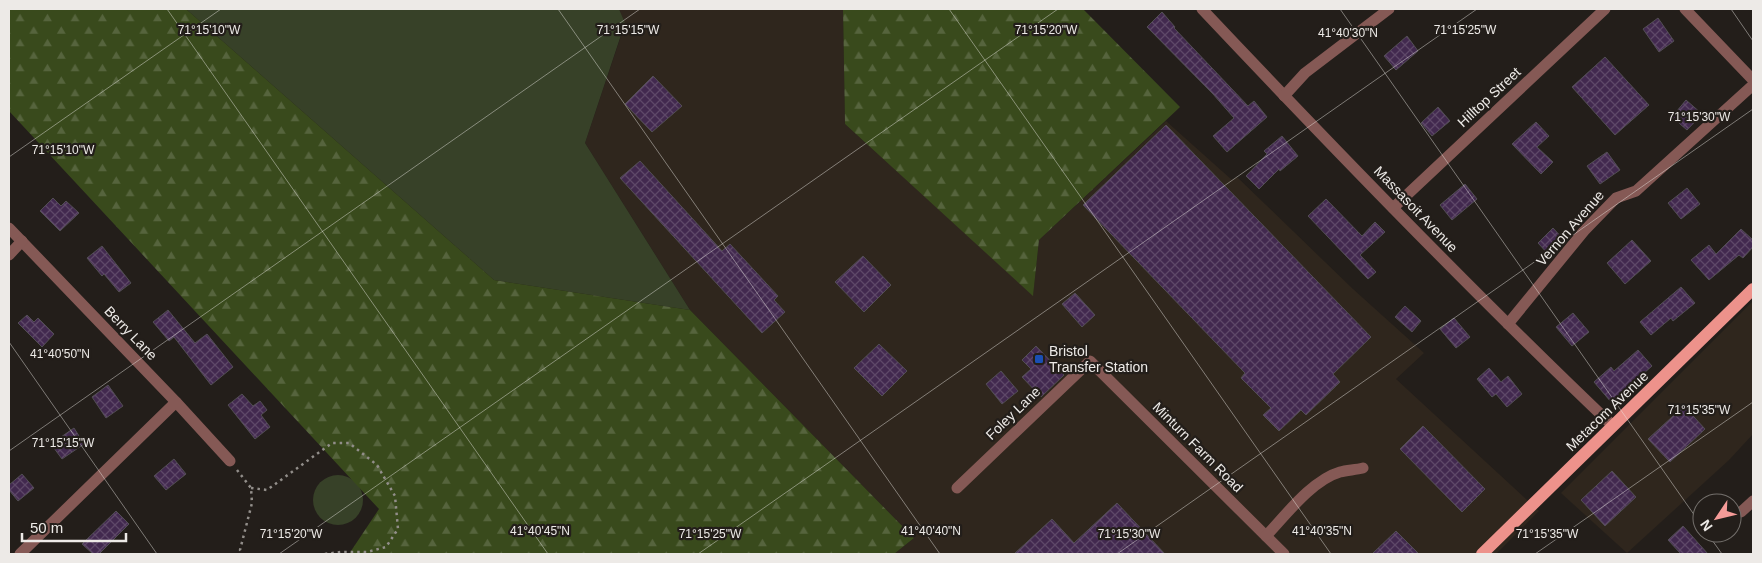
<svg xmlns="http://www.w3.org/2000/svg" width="1762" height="563" font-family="Helvetica,sans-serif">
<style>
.built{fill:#2f261d}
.green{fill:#374128}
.forest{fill:url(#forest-firs)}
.building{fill:url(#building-cross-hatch);stroke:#524e54}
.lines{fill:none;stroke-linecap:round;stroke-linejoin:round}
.path{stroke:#928e8a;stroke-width:2.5;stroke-dasharray:2.5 4;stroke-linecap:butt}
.street{stroke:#855955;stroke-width:11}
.primary{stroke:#ed928b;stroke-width:12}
.ticks{fill:none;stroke:#edeae7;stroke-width:1;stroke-opacity:0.45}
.transit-dot{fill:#1a4fb4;stroke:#231e1a;stroke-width:2}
.labels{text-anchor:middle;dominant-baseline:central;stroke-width:4.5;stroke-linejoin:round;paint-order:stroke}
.street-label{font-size:14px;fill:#edeae7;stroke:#231e1a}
.poi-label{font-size:14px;fill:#edeae7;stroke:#231e1a;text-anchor:start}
.ticks-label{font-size:12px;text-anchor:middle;fill:#edeae7;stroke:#231e1a;stroke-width:4.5;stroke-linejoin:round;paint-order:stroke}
</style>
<defs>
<pattern id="forest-firs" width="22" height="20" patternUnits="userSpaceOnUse" patternTransform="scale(1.25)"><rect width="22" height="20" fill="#394a1c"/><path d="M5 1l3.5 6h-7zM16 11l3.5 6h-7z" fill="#56643d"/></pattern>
<pattern id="building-cross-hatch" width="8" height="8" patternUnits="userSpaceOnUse" patternTransform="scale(1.25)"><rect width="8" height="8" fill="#42294f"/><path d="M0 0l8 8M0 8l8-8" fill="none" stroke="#5e4868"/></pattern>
</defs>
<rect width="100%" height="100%" fill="#231e1a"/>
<g class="built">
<polygon points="619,9 843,9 845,124 1033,295 1039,240 1166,121 1232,180 1237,177 1353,289 1424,353 1396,379 1539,511 1496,554 894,554 914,538 690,310 585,143 625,24"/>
<polygon points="1753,301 1753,434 1729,460 1627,553 1561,493"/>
</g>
<g class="green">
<polygon points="186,9 619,9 625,23 585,143 690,310 494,280"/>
<circle cx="338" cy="500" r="25"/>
</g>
<g class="forest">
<polygon points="9,9 186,9 494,280 690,310 914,538 894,554 349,554 379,509 9,111"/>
<polygon points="843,9 1083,9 1180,107 1039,240 1033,296 845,124"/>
</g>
<g class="building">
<polygon points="1162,12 1175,27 1174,28 1248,106 1254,101 1267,117 1227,152 1213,136 1234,118 1213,94 1147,27"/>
<polygon points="1658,18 1674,41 1659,52 1643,29"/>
<polygon points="1407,36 1418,51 1396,70 1384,56"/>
<polygon points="1605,57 1649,105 1615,135 1572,87"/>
<polygon points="653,76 682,106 652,132 625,104"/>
<polygon points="1686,100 1702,114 1687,130 1672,117"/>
<polygon points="1438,107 1450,121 1432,136 1421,123"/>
<polygon points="1536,122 1549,136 1537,147 1553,162 1541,174 1512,144"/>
<polygon points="1166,125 1371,337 1333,374 1340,382 1306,415 1301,410 1279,431 1263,415 1271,408 1241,378 1245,373 1083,205"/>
<polygon points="1282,136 1298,156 1280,171 1279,169 1259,189 1246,176 1267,154 1264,151"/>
<polygon points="1607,152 1620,170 1600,184 1587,166"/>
<polygon points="640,161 722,251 730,244 778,296 774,300 785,312 762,333 620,178"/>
<polygon points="1465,184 1477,199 1452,220 1440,205"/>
<polygon points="1687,188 1700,204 1681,219 1668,203"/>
<polygon points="53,198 61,206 66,201 79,213 60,231 40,211"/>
<polygon points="1326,199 1362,236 1375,222 1385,232 1360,255 1376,272 1368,279 1308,216"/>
<polygon points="1553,228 1564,240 1549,255 1538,243"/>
<polygon points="1741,229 1753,240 1753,247 1743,258 1739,255 1709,280 1691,260 1709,245 1716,254"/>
<polygon points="1632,240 1651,261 1625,284 1607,263"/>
<polygon points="102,246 131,283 119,292 104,274 102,276 87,258"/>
<polygon points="863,256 891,285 864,312 835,282"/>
<polygon points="1681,287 1695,303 1673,321 1671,318 1651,335 1640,322"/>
<polygon points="1075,293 1095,315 1082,327 1062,304"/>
<polygon points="1405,306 1421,321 1412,332 1395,317"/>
<polygon points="168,310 195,343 207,334 233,367 211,385 174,337 169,341 153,322"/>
<polygon points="1573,313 1589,332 1572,346 1556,327"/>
<polygon points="27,315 34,322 38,318 54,334 42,347 18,323"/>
<polygon points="1454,318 1470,337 1456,348 1440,329"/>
<polygon points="879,344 907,371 882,396 854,368"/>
<polygon points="1036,346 1064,375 1041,397 1022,377 1031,369 1022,360"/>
<polygon points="1638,350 1652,366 1611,402 1594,382 1611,367 1614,371"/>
<polygon points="1489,368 1501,382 1508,376 1522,394 1507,407 1496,394 1492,397 1477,379"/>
<polygon points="1001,371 1018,391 1002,404 986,384"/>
<polygon points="108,385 123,406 106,418 92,397"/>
<polygon points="242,394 253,406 260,401 267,410 261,415 270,427 255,439 228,405"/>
<polygon points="1684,406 1705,429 1670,462 1648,439"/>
<polygon points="1423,426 1485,489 1462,512 1400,449"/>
<polygon points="74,428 84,444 62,459 51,444"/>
<polygon points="174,459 186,474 166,490 154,476"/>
<polygon points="1612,471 1636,497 1605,526 1581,500"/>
<polygon points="22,474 34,488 18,501 9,490 9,485"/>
<polygon points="1117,503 1165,554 1014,554 1052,519 1074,543"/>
<polygon points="116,511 129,524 99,554 93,554 82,544"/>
<polygon points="1683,526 1708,554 1681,554 1668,540"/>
<polygon points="1396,531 1419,554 1372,554"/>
</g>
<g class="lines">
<g class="path">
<polyline points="237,470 251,488 252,503 240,550 242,554"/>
<polyline points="251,488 267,490 332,443 349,443 377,465 395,496 398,529 386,547 367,552 341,552 324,554"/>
</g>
<g class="street">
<path d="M1202 9C1336 151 1472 292 1613 426"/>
<polyline points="1685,9 1753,80"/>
<polyline points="1284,96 1305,73 1389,9"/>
<polyline points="1393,208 1605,9"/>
<polyline points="9,228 176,402 230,461"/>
<polyline points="9,255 22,241"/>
<polyline points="1508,324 1584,231 1616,198 1636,191 1753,85"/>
<polyline points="957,488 1090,361 1284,554"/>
<polyline points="1741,512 1753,501"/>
<path d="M1266 536C1285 516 1312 480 1340 472 1347 470 1355 470 1363 468"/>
<polyline points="20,554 176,402"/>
</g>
<polyline class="primary" points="1482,554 1753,289"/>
</g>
<path class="ticks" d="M167 9 548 554M558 9 940 554M949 9 1331 554M1340 9 1702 526M1731 9 1753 41M9 157 221 9M9 342 157 554M9 451 640 9M1707 533 1722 554M279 554 1058 9M698 554 1477 9M1117 554 1753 109M1535 554 1753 402"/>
<rect class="transit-dot" x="1034" y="354" width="10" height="10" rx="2.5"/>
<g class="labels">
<g class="street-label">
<text transform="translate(1489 97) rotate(-43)">Hilltop Street</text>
<text transform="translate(1416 209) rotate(46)">Massasoit Avenue</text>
<text transform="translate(1570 228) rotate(-49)">Vernon Avenue</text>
<text transform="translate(131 333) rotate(46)">Berry Lane</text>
<text transform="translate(1607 411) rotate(-44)">Metacom Avenue</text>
<text transform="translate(1013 413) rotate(-44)">Foley Lane</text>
<text transform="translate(1198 447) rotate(45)">Minturn Farm Road</text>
</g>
<g class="poi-label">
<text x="1049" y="351">Bristol<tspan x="1049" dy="16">Transfer Station</tspan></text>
</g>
</g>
<g class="ticks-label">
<text x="209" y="34">71°15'10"W</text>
<text x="1046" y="34">71°15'20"W</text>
<text x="1465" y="34">71°15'25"W</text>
<text x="628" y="34">71°15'15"W</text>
<text x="1348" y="37">41°40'30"N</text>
<text x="1699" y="121">71°15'30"W</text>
<text x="63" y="154">71°15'10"W</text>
<text x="60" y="358">41°40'50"N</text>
<text x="1699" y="414">71°15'35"W</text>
<text x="63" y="447">71°15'15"W</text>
<text x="540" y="535">41°40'45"N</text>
<text x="931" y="535">41°40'40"N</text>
<text x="1322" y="535">41°40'35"N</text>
<text x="291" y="538">71°15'20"W</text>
<text x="710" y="538">71°15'25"W</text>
<text x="1129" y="538">71°15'30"W</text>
<text x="1547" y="538">71°15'35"W</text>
</g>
<rect width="1762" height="563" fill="none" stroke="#edeae7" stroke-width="20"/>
<g transform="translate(1717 518) rotate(235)"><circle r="24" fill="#231e1a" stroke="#74706c"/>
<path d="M0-4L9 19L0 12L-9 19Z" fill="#f59b98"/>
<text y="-8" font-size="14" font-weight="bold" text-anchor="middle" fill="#edeae7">N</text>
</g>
<path d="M22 533v8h104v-8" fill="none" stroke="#edeae7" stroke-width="2.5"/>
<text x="30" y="533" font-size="15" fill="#edeae7" stroke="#231e1a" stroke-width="4" paint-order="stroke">50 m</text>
</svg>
